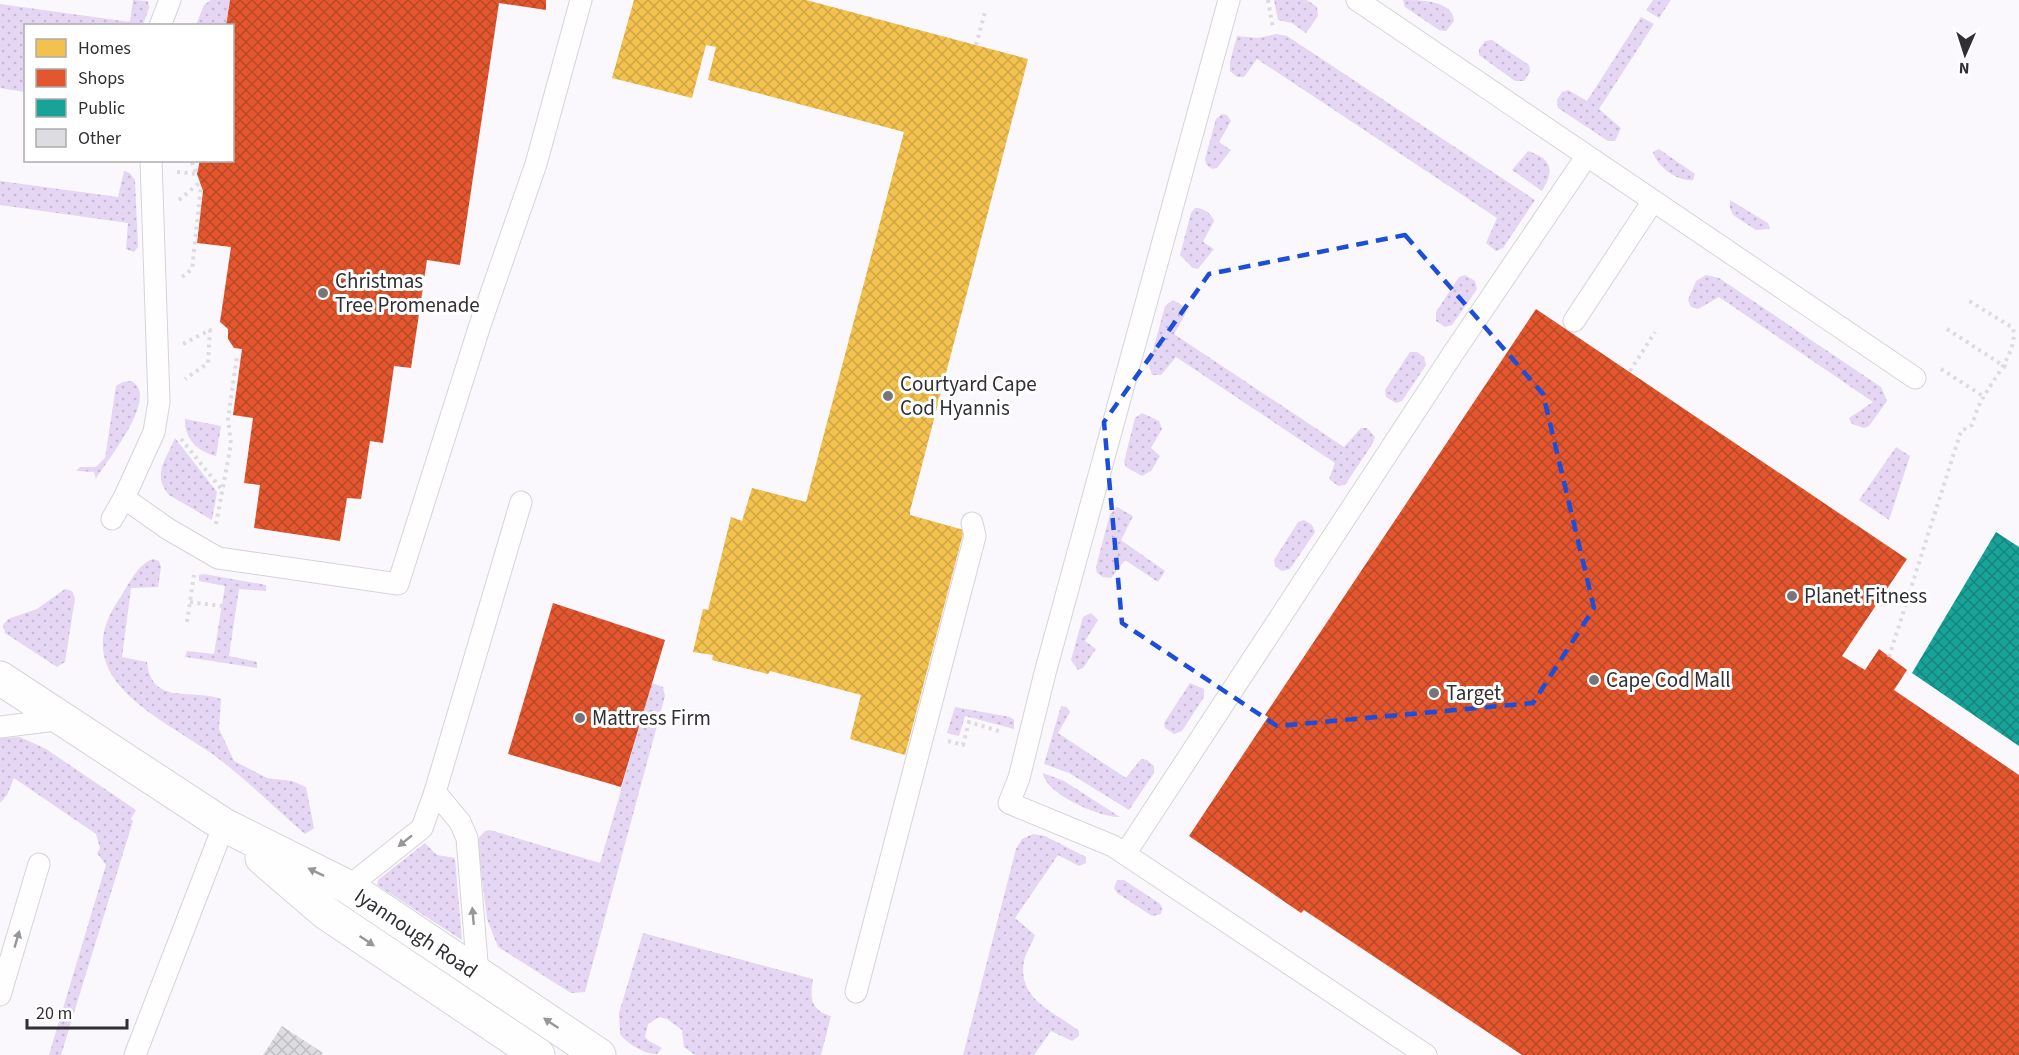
<svg xmlns="http://www.w3.org/2000/svg" width="2019" height="1055" font-family="'Source Sans 3',sans-serif">
<style>
.grass{fill:url(#grass-dots)}
.homes{fill:url(#homes-cross-hatch)}
.shops{fill:url(#shops-cross-hatch)}
.public{fill:url(#public-cross-hatch)}
.building{fill:url(#building-cross-hatch)}
.lines{fill:none;stroke-linecap:round;stroke-linejoin:round}
.lane-casing{stroke:#d6d4d8;stroke-width:23}
.primary-casing{stroke:#d6d4d8;stroke-width:35}
.path{stroke:#dcdcde;stroke-width:4;stroke-dasharray:3 4.5;stroke-linecap:butt}
.lane{stroke:#fefeff;stroke-width:21}
.primary{stroke:#fefeff;stroke-width:33}
.oneway{fill:#989699}
.marked{fill:none;stroke:#1d4ed8;stroke-width:4.5;stroke-dasharray:12 8;stroke-linejoin:round}
.poi-dot{fill:#77757a;stroke:#fff;stroke-width:2}
.labels{text-anchor:middle;dominant-baseline:central;stroke-width:6;stroke-linejoin:round;paint-order:stroke}
.poi-label{font-size:21px;fill:#312f33;stroke:#fff;text-anchor:start}
.street-label{font-size:21px;fill:#312f33;stroke:#fff}
</style>
<defs>
<pattern id="grass-dots" width="8" height="8" patternUnits="userSpaceOnUse" patternTransform="scale(1.5)"><rect width="8" height="8" fill="#e5d6f4"/><path d="M2 2h.1M6 6h.1" fill="none" stroke="#c5b8d2" stroke-width="1.8" stroke-linecap="round"/></pattern>
<pattern id="homes-cross-hatch" width="8" height="8" patternUnits="userSpaceOnUse" patternTransform="scale(1.5)"><rect width="8" height="8" fill="#f2c14e"/><path d="M0 0l8 8M0 8l8-8" fill="none" stroke="#d0a645"/></pattern>
<pattern id="shops-cross-hatch" width="8" height="8" patternUnits="userSpaceOnUse" patternTransform="scale(1.5)"><rect width="8" height="8" fill="#e4572e"/><path d="M0 0l8 8M0 8l8-8" fill="none" stroke="#b94828"/></pattern>
<pattern id="public-cross-hatch" width="8" height="8" patternUnits="userSpaceOnUse" patternTransform="scale(1.5)"><rect width="8" height="8" fill="#17a398"/><path d="M0 0l8 8M0 8l8-8" fill="none" stroke="#15857d"/></pattern>
<pattern id="building-cross-hatch" width="8" height="8" patternUnits="userSpaceOnUse" patternTransform="scale(1.5)"><rect width="8" height="8" fill="#dddce0"/><path d="M0 0l8 8M0 8l8-8" fill="none" stroke="#bebdc1"/></pattern>
</defs>
<rect width="100%" height="100%" fill="#faf7fd"/>
<g class="grass">
<polygon points="133,0 148,1 149,8 143,25 26,26 25,92 0,88 0,4 130,22"/>
<polygon points="211,0 230,0 226,25 196,25 204,5"/>
<polygon points="1274,0 1307,0 1317,7 1318,16 1306,33 1292,23 1278,20"/>
<path d="M1403 0C1419 0 1453 0 1454 21L1446 31 1439 30 1405 7Z"/>
<polygon points="1653,0 1671,0 1659,18 1646,10"/>
<polygon points="1641,17 1654,24 1599,109 1621,128 1615,141 1608,141 1558,108 1557,100 1562,92 1568,90 1587,101"/>
<polygon points="1276,34 1287,36 1535,200 1503,248 1496,251 1486,243 1497,218 1257,59 1244,77 1237,77 1230,71 1230,62 1237,36 1258,38"/>
<polygon points="1492,40 1529,65 1530,72 1524,81 1515,81 1479,55 1479,49 1485,41"/>
<polygon points="1222,114 1227,115 1231,121 1219,142 1231,150 1217,168 1212,169 1206,164 1205,159 1216,119"/>
<path d="M1659 149 1695 174 1693 180C1678 182 1657 167 1653 152Z"/>
<path d="M1528 151C1552 159 1555 170 1542 191L1512 170Z"/>
<polygon points="124,171 130,173 135,180 138,247 134,252 126,249 128,223 0,205 0,181 118,197"/>
<polygon points="1730,200 1768,223 1770,229 1756,230 1733,215 1730,208"/>
<path d="M1195 208C1203 207 1212 214 1214 221L1203 242 1214 249 1198 269 1193 268 1180 255 1191 213Z"/>
<polygon points="1465,275 1475,281 1477,289 1452,325 1445,327 1436,321 1436,312 1459,277"/>
<polygon points="1706,275 1719,278 1881,387 1887,401 1869,426 1864,428 1852,424 1849,418 1873,402 1719,297 1698,309 1691,307 1688,300 1696,281"/>
<polygon points="1173,300 1185,307 1186,313 1174,334 1344,447 1361,428 1367,428 1375,437 1373,443 1345,485 1338,486 1329,479 1335,463 1176,357 1161,375 1152,375 1149,365 1165,306"/>
<polygon points="1410,352 1417,352 1424,357 1426,365 1402,401 1396,403 1386,397 1385,390"/>
<path d="M131 381C161 396 107 460 96 479L94 472 76 471 80 467H96L105 458 116 386 123 382Z"/>
<polygon points="1142,413 1159,421 1162,429 1151,448 1160,456 1151,471 1142,476 1126,467 1124,462 1135,418"/>
<path d="M185 419 221 426 216 456C198 452 184 439 185 419Z"/>
<path d="M175 438 217 492 212 520 169 495C151 474 167 459 175 438Z"/>
<polygon points="1896,447 1910,456 1889,520 1859,500"/>
<polygon points="1117,507 1133,516 1121,540 1165,571 1158,582 1125,560 1111,578 1103,577 1097,573 1096,567 1110,514"/>
<polygon points="1304,520 1312,525 1315,532 1290,569 1282,571 1275,566 1274,560 1298,522"/>
<path d="M153 559 159 561 161 567 158 587 131 588 122 657 147 662C152 706 189 688 221 699L219 729 234 761 267 778 292 781 306 787 314 828 305 834C274 807 244 777 211 753 160 717 66 678 118 601 127 588 137 564 153 559Z"/>
<polygon points="204,574 266,585 266,591 239,589 229,656 257,662 257,668 185,657 187,651 214,654 225,586 199,581 199,575"/>
<polygon points="65,589 72,591 75,598 65,662 57,667 5,633 3,625 8,619 37,609"/>
<polygon points="1091,613 1098,620 1085,641 1096,649 1083,668 1078,670 1071,660 1083,617"/>
<polygon points="652,683 663,687 665,696 585,992 571,993 498,947 487,919 477,840 485,831 490,830 600,863"/>
<polygon points="1190,683 1204,689 1204,697 1182,731 1174,734 1165,728 1164,723"/>
<polygon points="1061,706 1067,707 1070,712 1058,733 1126,778 1141,759 1147,760 1154,766 1154,773 1129,810 1069,773 1044,764"/>
<polygon points="955,707 1010,717 1014,720 1014,729 965,716 959,736 947,733"/>
<polygon points="20,737 46,749 136,810 131,819 133,821 61,1055 49,1055 106,865 97,853 100,848 96,834 14,778 7,795 0,803 0,738"/>
<path d="M1043 773 1064 781 1120 817C1101 818 1045 794 1043 773Z"/>
<path d="M1033 834 1045 836 1086 857V863L1079 866 1058 855 1015 918 1035 935C1032 944 1026 952 1024 961 1017 1000 1054 1011 1079 1031V1036L1072 1041 1051 1031 1034 1055H963L1016 849 1022 839Z"/>
<polygon points="425,843 437,855 455,858 462,940 377,885 378,880"/>
<polygon points="1117,880 1124,880 1159,903 1162,907 1161,914 1152,916 1117,893 1114,888"/>
<path d="M643 933 813 979C810 997 810 1010 831 1016L821 1055H695L684 1047 682 1030 667 1019 659 1017 648 1024 645 1037 649 1041 662 1048 657 1054C646 1055 626 1043 620 1034L619 1013Z"/>
</g>
<polygon class="homes" points="634,0 806,0 1028,59 910,511 910,515 964,530 905,755 850,739 861,695 770,671 768,674 712,660 713,655 693,652 703,609 708,610 731,517 742,521 752,488 806,502 904,132 708,80 716,47 706,45 692,98 612,78"/>
<g class="shops">
<polygon points="230,0 546,0 546,10 499,3 460,265 427,260 411,368 394,366 383,443 370,441 361,499 347,498 340,541 254,528 260,485 244,483 253,418 233,415 242,349 234,348 228,339 228,329 220,322 231,247 197,243 203,191 197,174 200,160 232,160 232,26 226,26"/>
<polygon points="1536,309 1907,559 1842,656 1865,670 1879,649 1907,670 1894,690 2019,775 2019,1055 1522,1055 1304,910 1301,913 1189,836 1268,717 1265,715"/>
<polygon points="553,603 665,640 621,787 508,754"/>
</g>
<polygon class="public" points="1996,532 2019,547 2019,746 1912,673"/>
<polygon class="building" points="282,1026 323,1053 321,1055 263,1055"/>
<g class="lines">
<defs>
<g id="lane">
<polyline points="1229,0 1045,673 1019,778 1009,803 1113,846 1426,1055"/>
<polyline points="1357,0 1915,378"/>
<polyline points="160,26 170,0"/>
<polyline points="1574,321 1653,201"/>
<polyline points="124,498 154,432 159,402 151,160"/>
<polyline points="112,519 124,498 168,529 218,558 398,584 480,325 536,164 581,0"/>
<polyline points="0,727 63,719"/>
<polyline points="435,792 521,502"/>
<polyline points="1125,854 1452,355 1586,157"/>
<polyline points="348,887 422,828 435,792 460,822 467,838 478,975"/>
<polyline points="856,992 975,536 972,523"/>
<polyline points="0,995 39,864"/>
<polyline points="135,1055 224,825"/>
</g>
<g id="primary">
<polyline points="0,678 224,825 348,887 599,1055"/>
<polyline points="262,858 326,913 538,1055"/>
</g>
</defs>
<use href="#lane" class="lane-casing"/>
<use href="#primary" class="primary-casing"/>
<g class="path">
<polyline points="1268,0 1273,28"/>
<polyline points="976,45 985,12"/>
<polyline points="177,172 197,174 191,160"/>
<polyline points="179,200 199,183"/>
<polyline points="182,277 192,269 201,187"/>
<polyline points="1947,329 2007,368"/>
<polyline points="183,344 210,330 208,363 185,379"/>
<polyline points="1941,369 1983,396"/>
<polyline points="1630,371 1655,332"/>
<polyline points="181,439 223,491"/>
<polyline points="216,524 231,444 228,419 237,356"/>
<polyline points="190,602 222,606"/>
<polyline points="187,622 194,575"/>
<path d="M1889 657 1961 431 1972 425C1975 416 1978 406 1983 398 1992 381 2019 350 2013 328L1966 299"/>
<polyline points="948,741 963,745 969,722 1002,732"/>
</g>
<use href="#lane" class="lane"/>
<use href="#primary" class="primary"/>
</g>
<defs><path id="oneway-solid" d="M-6-.8H1V-3.2L6.5 0L1 3.2V.8H-6Z" transform="scale(1.5)"/></defs>
<g class="oneway">
<use href="#oneway-solid" transform="translate(405 841) rotate(141)"/>
<use href="#oneway-solid" transform="translate(316 872) rotate(-154)"/>
<use href="#oneway-solid" transform="translate(473 916) rotate(-95)"/>
<use href="#oneway-solid" transform="translate(17 939) rotate(-74)"/>
<use href="#oneway-solid" transform="translate(367 941) rotate(34)"/>
<use href="#oneway-solid" transform="translate(551 1023) rotate(-146)"/>
</g>
<path class="marked" d="M1405 235 1543 394 1594 608 1533 703 1277 726 1122 623 1104 422 1209 274Z"/>
<g class="poi-dot">
<circle cx="323" cy="293" r="6"/>
<circle cx="888" cy="396" r="6"/>
<circle cx="1792" cy="596" r="6"/>
<circle cx="1594" cy="680" r="6"/>
<circle cx="1434" cy="693" r="6"/>
<circle cx="580" cy="718" r="6"/>
</g>
<g class="labels">
<g class="poi-label">
<text x="335" y="281">Christmas<tspan x="335" dy="24">Tree Promenade</tspan></text>
<text x="900" y="384">Courtyard Cape<tspan x="900" dy="24">Cod Hyannis</tspan></text>
<text x="1804" y="596">Planet Fitness</text>
<text x="1606" y="680">Cape Cod Mall</text>
<text x="1446" y="693">Target</text>
<text x="592" y="718">Mattress Firm</text>
</g>
<g class="street-label">
<text transform="translate(416 933) rotate(34)">Iyannough Road</text>
</g>
</g>
<rect x="24" y="24" width="210" height="138" fill="#ffffff" stroke="#adacad" stroke-width="1.5"/>
<rect x="36" y="39" width="30" height="18" fill="#f2c14e" stroke="#adacad" stroke-width="1.5"/>
<text x="78" y="54" font-size="18" fill="#312f33">Homes</text>
<rect x="36" y="69" width="30" height="18" fill="#e4572e" stroke="#adacad" stroke-width="1.5"/>
<text x="78" y="84" font-size="18" fill="#312f33">Shops</text>
<rect x="36" y="99" width="30" height="18" fill="#17a398" stroke="#adacad" stroke-width="1.5"/>
<text x="78" y="114" font-size="18" fill="#312f33">Public</text>
<rect x="36" y="129" width="30" height="18" fill="#dddce0" stroke="#adacad" stroke-width="1.5"/>
<text x="78" y="144" font-size="18" fill="#312f33">Other</text>
<g transform="translate(1965 54) rotate(183)" stroke="#ffffff" stroke-width="4.5" paint-order="stroke">
<path d="M0-4.5L10 22L0 15L-10 22Z" fill="#312f33"/>
<text y="-9" font-size="16" font-weight="bold" text-anchor="middle" fill="#312f33">N</text>
</g>
<path d="M27 1019v9h100v-9" fill="none" stroke="#312f33" stroke-width="3"/>
<text x="36" y="1019" font-size="18" fill="#312f33" stroke="#ffffff" stroke-width="4.5" paint-order="stroke">20 m</text>
</svg>
